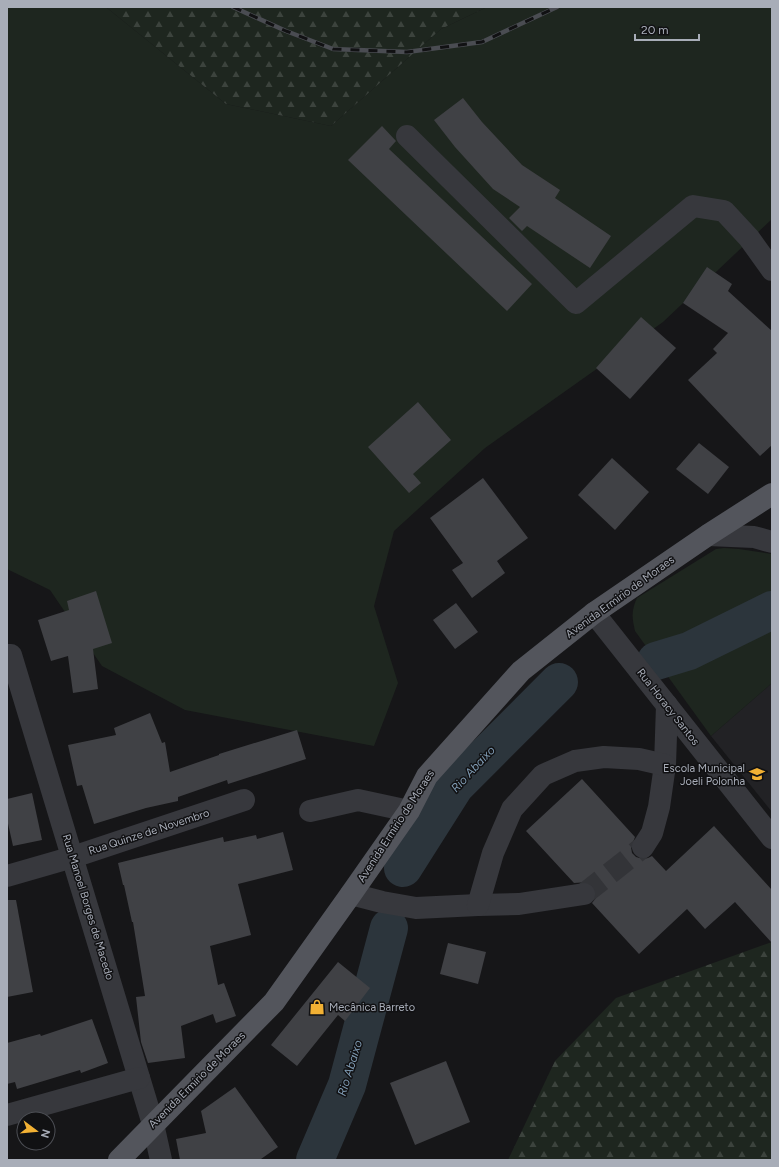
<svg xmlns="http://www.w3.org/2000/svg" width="779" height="1167" font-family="Figtree,sans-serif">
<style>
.built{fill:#222225}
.grass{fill:#1e261f}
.forest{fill:url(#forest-firs)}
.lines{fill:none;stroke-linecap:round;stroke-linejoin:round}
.river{stroke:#2c353c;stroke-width:38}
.building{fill:#404145}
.minor-tunnel{stroke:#333438;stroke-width:22;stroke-dasharray:22 11;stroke-linecap:butt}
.minor{stroke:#37383d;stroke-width:22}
.major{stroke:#53555c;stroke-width:22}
.rail-casing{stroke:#4a4c52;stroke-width:4.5}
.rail{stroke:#111113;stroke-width:3;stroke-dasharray:9;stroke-linecap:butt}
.labels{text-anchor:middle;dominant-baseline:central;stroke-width:3;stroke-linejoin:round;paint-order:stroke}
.street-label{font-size:11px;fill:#a8adb8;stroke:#111113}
.poi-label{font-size:11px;fill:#a8adb8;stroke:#111113;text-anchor:end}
.water-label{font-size:12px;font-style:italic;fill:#7f9bb3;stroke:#111113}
</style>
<defs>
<pattern id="forest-firs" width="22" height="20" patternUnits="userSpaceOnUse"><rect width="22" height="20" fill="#1e261f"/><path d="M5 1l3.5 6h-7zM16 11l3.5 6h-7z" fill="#3c433d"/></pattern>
</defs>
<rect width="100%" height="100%" fill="#161618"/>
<polygon class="built" points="772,683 772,812 711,736"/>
<g class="grass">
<polygon points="7,7 106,7 226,104 331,126 441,29 487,7 772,7 772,219 663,322 485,448 394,531 374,606 398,683 374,746 185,710 102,666 50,590 7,569"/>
<path d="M724 548 739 549 772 554V683L711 736 635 631C632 618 631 611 637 598L716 549Z"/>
</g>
<g class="forest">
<polygon points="106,7 487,7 441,29 331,126 226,104"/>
<polygon points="772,942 772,1160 508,1160 555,1061 616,998"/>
</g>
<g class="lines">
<g class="river">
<polyline points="656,661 689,651 772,610"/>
<polyline points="403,868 455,786 559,682"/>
<polyline points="315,1160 347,1085 389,928"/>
</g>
</g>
<g class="building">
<polygon points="463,98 482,122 522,165 560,190 555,198 611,236 590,268 527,226 522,231 509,218 520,207 493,189 455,147 434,120"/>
<polygon points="382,126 396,141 389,149 532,284 507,311 348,160"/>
<polygon points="707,267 732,284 728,291 772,331 772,445 760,456 688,380 717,353 713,349 728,333 683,303"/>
<polygon points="641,317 676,348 630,399 596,368"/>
<polygon points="418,402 451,440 413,474 421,483 409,493 368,447"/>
<polygon points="699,443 729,467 708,494 676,469"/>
<polygon points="612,458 649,492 615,530 578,495"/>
<polygon points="483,478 528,538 497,561 505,573 472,598 452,570 463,563 430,518"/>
<polygon points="96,591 112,643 93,649 98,689 73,693 68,656 51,661 38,620 69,610 67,601"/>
<polygon points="456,603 478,632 455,649 433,620"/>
<polygon points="150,713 162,743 165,742 170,772 219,755 219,754 297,730 306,759 228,784 227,780 178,797 178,801 146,808 94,824 82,785 77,786 68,745 116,735 114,728"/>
<polygon points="582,779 635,837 631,847 632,853 636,857 643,859 648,858 652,856 666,871 714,826 772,890 772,943 735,902 705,929 687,909 639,954 592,903 596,898 596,892 593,886 588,882 574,883 526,831"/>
<polygon points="32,793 42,840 13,846 7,819 7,799"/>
<polygon points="283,832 293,870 238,884 251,935 210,946 218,985 224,983 236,1016 216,1023 213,1014 181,1026 185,1058 148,1063 141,1042 136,997 145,996 133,922 132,922 124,885 123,885 118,863 223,837 224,842 256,835 257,839"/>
<polygon points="7,900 16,900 33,992 7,997"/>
<polygon points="448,943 486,952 478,984 440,974"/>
<polygon points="338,962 370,988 345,1021 338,1015 297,1066 271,1045"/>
<polygon points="92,1019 108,1063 81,1073 80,1070 17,1089 15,1082 7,1084 7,1043 40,1034 41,1036"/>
<polygon points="446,1061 470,1122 415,1145 390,1083"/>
<polygon points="235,1087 278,1147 261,1159 255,1160 180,1160 176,1139 206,1133 201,1111"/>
</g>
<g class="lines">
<polyline class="minor-tunnel" points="584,894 643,847"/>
<g class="minor">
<polyline points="407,136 576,303 693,206 724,211 749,238 772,270"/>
<polyline points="708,535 754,537 772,542"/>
<polyline points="594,613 772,838"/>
<polyline points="7,655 11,655 153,1124 161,1160"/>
<polyline points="310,811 358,800 409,811"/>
<polyline points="643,847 652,833 659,807 665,765 667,705"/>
<polyline points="7,876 73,857 244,800"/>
<polyline points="351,894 382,902 416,908 478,905 519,904 584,894"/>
<polyline points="478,905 493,853 512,809 543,775 575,761 604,757 639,759 665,765"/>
<polyline points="7,1115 139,1078"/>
</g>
<polyline class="major" points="119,1160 274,1002 351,894 409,811 427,776 521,671 594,613 708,535 772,494"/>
<defs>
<polyline id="rail" points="233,7 286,31 333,49 407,52 482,42 557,7"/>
</defs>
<use href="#rail" class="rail-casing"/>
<use href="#rail" class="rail"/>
</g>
<defs>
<symbol id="school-bare" viewBox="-9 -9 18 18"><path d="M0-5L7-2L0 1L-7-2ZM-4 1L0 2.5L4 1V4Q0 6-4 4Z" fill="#f2b134" stroke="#111113" stroke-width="2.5" paint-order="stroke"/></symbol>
<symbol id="shop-bare" viewBox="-9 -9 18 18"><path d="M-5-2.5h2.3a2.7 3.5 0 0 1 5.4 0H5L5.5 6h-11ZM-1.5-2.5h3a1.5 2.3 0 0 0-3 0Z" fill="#f2b134" stroke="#111113" stroke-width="2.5" paint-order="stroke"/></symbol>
</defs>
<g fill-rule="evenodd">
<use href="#school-bare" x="746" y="763" width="22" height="22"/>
<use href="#shop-bare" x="306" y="996" width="22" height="22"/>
</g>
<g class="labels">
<g class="street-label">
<text transform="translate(620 597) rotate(-36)">Avenida Ermirio de Moraes</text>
<text transform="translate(668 707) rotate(52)">Rua Horacy Santos</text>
<text transform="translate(396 826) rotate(-57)">Avenida Ermirio de Moraes</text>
<text transform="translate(149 832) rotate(-18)">Rua Quinze de Novembro</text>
<text transform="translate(88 907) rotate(73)">Rua Manoel Borges de Macedo</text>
<text transform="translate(197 1080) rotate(-45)">Avenida Ermirio de Moraes</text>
</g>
<g class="poi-label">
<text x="745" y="768">Escola Municipal<tspan x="745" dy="13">Joeli Polonha</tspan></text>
<text x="329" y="1007" text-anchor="start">Mecânica Barreto</text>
</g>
<g class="water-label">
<text transform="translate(473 769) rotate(-47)">Rio Abaixo</text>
<text transform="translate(350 1068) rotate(-73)">Rio Abaixo</text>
</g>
</g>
<rect width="779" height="1167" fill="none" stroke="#a8adb8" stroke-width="16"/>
<g transform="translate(36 1131) rotate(106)"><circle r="19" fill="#111113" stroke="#4d4f55"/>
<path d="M0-3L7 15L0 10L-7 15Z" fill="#f2b134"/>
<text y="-6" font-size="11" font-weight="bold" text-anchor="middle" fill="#a8adb8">N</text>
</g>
<path d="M635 34v6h64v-6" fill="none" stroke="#a8adb8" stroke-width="2"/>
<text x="641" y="34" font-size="12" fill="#a8adb8" stroke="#111113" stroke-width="3" paint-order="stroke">20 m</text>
</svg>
